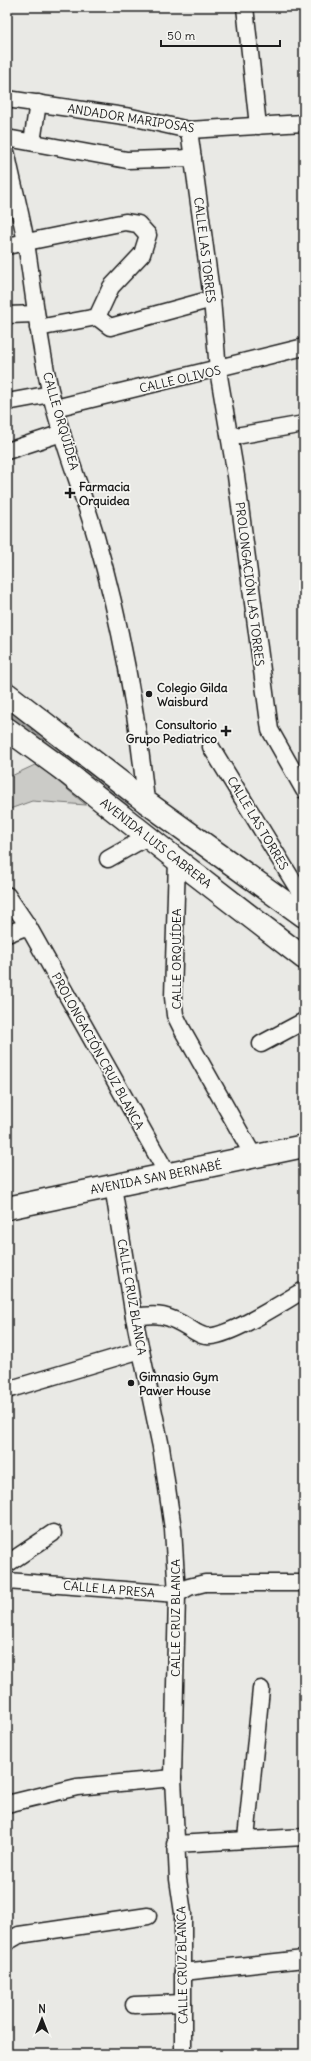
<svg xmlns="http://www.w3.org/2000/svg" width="311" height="2061" font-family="Delius,sans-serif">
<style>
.green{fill:#cbcbc7;stroke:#747472}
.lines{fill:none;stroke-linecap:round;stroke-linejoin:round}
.canal{stroke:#a3a3a1;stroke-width:17}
.street-casing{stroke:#1c1c1c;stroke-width:19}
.secondary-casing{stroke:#1c1c1c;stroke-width:25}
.street{stroke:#f6f6f2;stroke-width:16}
.secondary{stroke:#f6f6f2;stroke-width:22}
.poi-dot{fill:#1c1c1c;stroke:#f6f6f2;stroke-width:1.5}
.labels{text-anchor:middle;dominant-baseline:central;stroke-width:3.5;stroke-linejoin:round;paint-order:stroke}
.street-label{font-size:12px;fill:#1c1c1c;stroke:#f6f6f2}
.poi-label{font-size:12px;font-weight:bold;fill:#1c1c1c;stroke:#f6f6f2;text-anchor:start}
</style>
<rect width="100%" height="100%" fill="#e9e9e5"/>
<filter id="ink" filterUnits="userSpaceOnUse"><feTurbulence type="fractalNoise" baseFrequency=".025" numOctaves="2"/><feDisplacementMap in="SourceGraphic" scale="8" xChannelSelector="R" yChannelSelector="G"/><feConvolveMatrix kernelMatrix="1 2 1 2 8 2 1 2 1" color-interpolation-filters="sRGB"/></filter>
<g filter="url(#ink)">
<polygon class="green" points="37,764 86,805 32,801 7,810 7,778"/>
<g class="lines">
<polyline class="canal" points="7,713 125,798"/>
<defs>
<g id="street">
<polyline points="245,7 258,126"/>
<polyline points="7,99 131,117 189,130 304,123"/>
<polyline points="189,130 212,299 218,370 236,476 270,730 304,790"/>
<polyline points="7,138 127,160 193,158"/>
<polyline points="32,142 38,103"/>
<path d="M7 155C13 185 21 214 26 243 34 293 39 345 51 394 62 443 82 489 96 537 120 620 138 716 146 802"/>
<polyline points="7,246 125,222 138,224 148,235 142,254 111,287 97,317 38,328"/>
<polyline points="7,315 36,314"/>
<polyline points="97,317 110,327 212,299"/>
<polyline points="7,402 51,394"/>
<polyline points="55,408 304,347"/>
<polyline points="230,437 304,424"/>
<polyline points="7,451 62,433"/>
<polyline points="211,747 304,899"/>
<polyline points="108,859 147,837"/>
<polyline points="177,860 173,997 175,1015 183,1031 254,1157"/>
<polyline points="7,895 28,926 168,1175"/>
<polyline points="7,934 28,926"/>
<polyline points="261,1044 304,1021"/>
<polyline points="113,1186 134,1317 161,1447 173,1529 177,1594 173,1778 178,1879 183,1913 183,2054"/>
<path d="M134 1317C159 1313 168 1315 189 1328 194 1331 199 1335 205 1336 226 1340 284 1301 304 1290"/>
<polyline points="7,1390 141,1350"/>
<polyline points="7,1564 53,1533"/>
<polyline points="7,1581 177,1594 189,1587 205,1583 304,1583"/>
<polyline points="7,1804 77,1787 173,1778"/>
<polyline points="246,1839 261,1689"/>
<polyline points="175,1844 304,1837"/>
<polyline points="7,1942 19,1935 148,1916"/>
<polyline points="183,1972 304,1959"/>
<polyline points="134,2005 183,2003"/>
</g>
<g id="secondary">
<polyline points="7,694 146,802 304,916"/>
<polyline points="7,729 62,769 177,860 304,958"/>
<polyline points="7,1208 304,1146"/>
</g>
</defs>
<use href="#street" class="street-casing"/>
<use href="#secondary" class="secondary-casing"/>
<use href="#street" class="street"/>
<use href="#secondary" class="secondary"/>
</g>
</g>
<g class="poi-dot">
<path d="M68 487h4v4h4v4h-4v4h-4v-4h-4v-4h4z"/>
<circle cx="149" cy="694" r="4"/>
<path d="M224 725h4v4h4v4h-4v4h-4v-4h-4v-4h4z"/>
<circle cx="131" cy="1383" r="4"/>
</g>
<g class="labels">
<g class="street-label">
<text transform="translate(131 118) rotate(9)">ANDADOR MARIPOSAS</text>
<text transform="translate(205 250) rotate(83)">CALLE LAS TORRES</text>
<text transform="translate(180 379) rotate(-13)">CALLE OLIVOS</text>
<text transform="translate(61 421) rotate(74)">CALLE ORQUÍDEA</text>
<text transform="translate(250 584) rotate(83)">PROLONGACIÓN LAS TORRES</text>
<text transform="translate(258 823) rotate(59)">CALLE LAS TORRES</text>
<text transform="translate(156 843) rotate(38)">AVENIDA LUIS CABRERA</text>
<text transform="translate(176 959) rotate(-90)">CALLE ORQUÍDEA</text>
<text transform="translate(98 1051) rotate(61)">PROLONGACIÓN CRUZ BLANCA</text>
<text transform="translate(156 1177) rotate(-11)">AVENIDA SAN BERNABÉ</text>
<text transform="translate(132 1297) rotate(80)">CALLE CRUZ BLANCA</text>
<text transform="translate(109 1589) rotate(5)">CALLE LA PRESA</text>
<text transform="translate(175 1618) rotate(-90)">CALLE CRUZ BLANCA</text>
<text transform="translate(182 1965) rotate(-91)">CALLE CRUZ BLANCA</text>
</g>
<g class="poi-label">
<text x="79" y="486">Farmacia<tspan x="79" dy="14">Orquidea</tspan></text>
<text x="157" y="687">Colegio Gilda<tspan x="157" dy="14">Waisburd</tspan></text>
<text x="217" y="724" text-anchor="end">Consultorio<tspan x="217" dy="14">Grupo Pediatrico</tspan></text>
<text x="139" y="1376">Gimnasio Gym<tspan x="139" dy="14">Pawer House</tspan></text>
</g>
</g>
<rect width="311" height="2061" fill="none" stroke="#f6f6f2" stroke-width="24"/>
<rect x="12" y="12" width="287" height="2037" fill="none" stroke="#1c1c1c" stroke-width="1.5" filter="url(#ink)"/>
<g transform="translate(42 2019)" stroke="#f6f6f2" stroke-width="3" paint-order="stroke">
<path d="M0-3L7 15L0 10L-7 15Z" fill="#1c1c1c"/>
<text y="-6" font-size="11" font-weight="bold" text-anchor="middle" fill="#1c1c1c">N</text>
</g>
<path d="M161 40v6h119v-6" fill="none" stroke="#1c1c1c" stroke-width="2"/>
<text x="167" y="40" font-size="12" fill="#1c1c1c" stroke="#f6f6f2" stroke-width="3" paint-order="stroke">50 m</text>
</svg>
